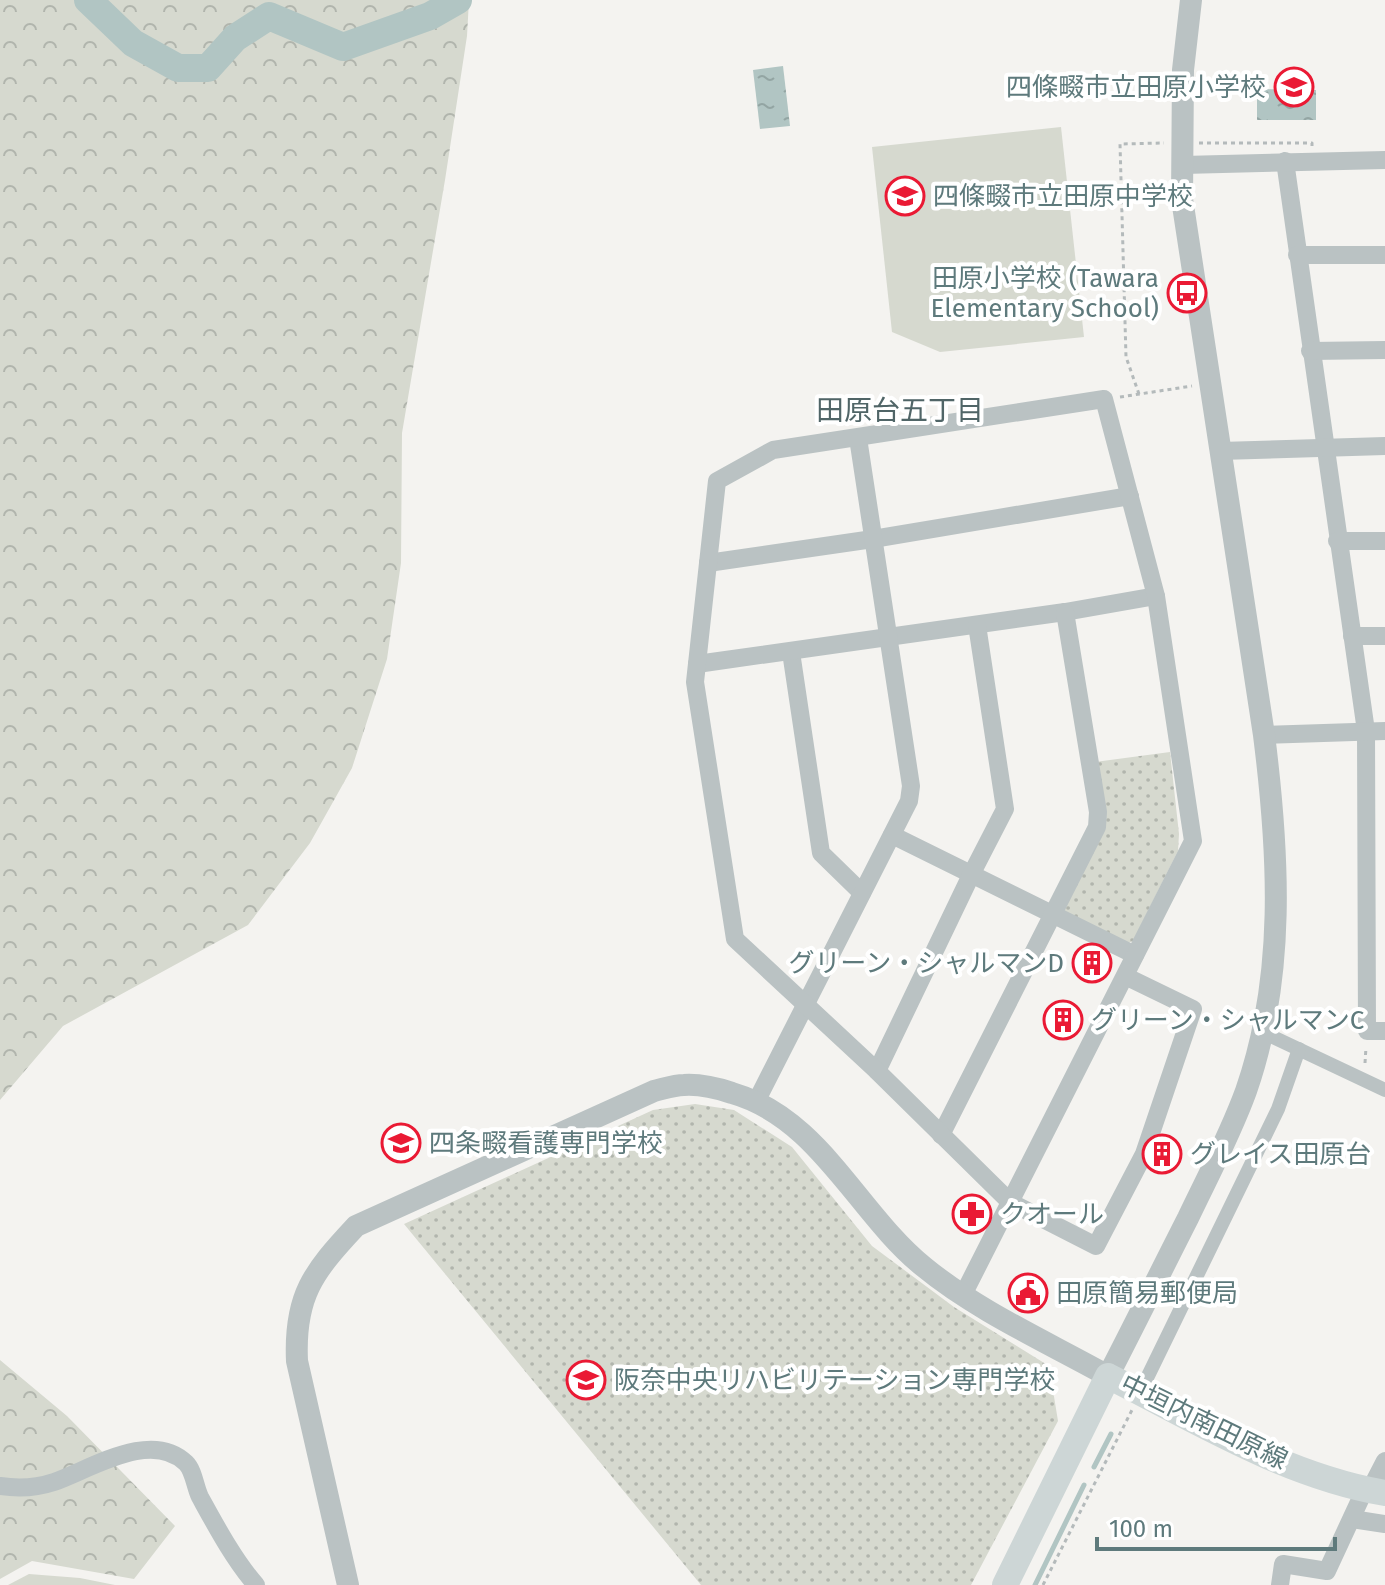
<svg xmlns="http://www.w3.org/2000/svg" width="1385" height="1585" font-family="'Fira Sans','Noto Sans JP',sans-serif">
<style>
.grass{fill:url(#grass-dots)}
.forest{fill:url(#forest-crowns)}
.pitch{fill:#d6d9cf}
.water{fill:url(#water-ripples)}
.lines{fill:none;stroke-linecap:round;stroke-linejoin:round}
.stream{stroke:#b1c5c3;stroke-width:5}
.river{stroke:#b1c5c3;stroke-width:28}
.path{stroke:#b4babb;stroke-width:3;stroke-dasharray:4 4;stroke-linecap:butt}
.pedestrian{stroke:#bac2c3;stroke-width:14}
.minor{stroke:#bac2c3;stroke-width:18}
.tertiary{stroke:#bac2c3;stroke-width:22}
.secondary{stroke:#cdd6d6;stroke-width:26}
.labels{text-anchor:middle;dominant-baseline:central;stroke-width:8;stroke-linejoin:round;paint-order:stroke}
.poi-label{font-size:26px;fill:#5e7a7c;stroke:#fff;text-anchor:start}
.street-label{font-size:26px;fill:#5e7a7c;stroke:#fff}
.neighbourhood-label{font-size:28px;fill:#506567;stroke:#fff}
</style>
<defs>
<pattern id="grass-dots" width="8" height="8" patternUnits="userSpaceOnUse" patternTransform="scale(2)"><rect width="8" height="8" fill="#d6d9cf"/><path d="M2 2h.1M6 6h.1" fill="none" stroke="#b1b5ad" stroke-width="1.8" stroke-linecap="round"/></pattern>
<pattern id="forest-crowns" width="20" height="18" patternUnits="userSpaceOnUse" patternTransform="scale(2)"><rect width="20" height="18" fill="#d6d9cf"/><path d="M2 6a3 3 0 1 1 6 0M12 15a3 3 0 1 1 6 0" fill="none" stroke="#b1b5ad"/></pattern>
<pattern id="water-ripples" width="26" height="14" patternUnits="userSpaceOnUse" patternTransform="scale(2)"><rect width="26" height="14" fill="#b1c5c3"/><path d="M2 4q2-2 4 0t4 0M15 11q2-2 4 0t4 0" fill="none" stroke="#93a5a3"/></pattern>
</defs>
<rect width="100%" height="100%" fill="#f4f3f0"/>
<g class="grass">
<polygon points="1170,752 1179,834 1178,851 1133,941 1124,945 1063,910 1093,850 1095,762"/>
<polygon points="695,1104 734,1110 792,1147 872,1246 954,1307 1049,1366 1058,1421 971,1585 701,1585 404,1224 653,1110"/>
</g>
<g class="forest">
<polygon points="0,0 469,0 467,36 445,180 402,433 401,563 387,659 352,768 310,843 248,925 63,1026 0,1100"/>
<polygon points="0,1360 67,1416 175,1526 134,1579 32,1561 0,1579"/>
</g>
<g class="pitch">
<polygon points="1061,127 1084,337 940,352 892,332 872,147"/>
<polygon points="29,1574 80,1578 115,1585 8,1585"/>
</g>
<g class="water">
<polygon points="783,66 790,126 760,129 753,70"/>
<polygon points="1257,89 1316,90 1316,120 1257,120"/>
</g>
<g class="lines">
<g class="stream">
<polyline points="1094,1467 1111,1434"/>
<polyline points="1035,1585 1084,1485"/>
</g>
<polyline class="river" points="88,0 133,43 178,68 208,68 235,38 269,16 343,47 430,16 458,0"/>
<g class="path">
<polyline points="1199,143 1312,143 1312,147"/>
<polyline points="1139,394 1126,357 1120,144 1164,143"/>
<polyline points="1120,397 1192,386"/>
<polyline points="1365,1063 1366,1047"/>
<polyline points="1043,1585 1132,1410"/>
</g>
<g class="pedestrian">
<polyline points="1275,1038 1385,1090"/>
<polyline points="1147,1378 1278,1109 1299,1049"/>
</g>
<g class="minor">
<polyline points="1285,161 1366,731 1367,1031 1385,1031"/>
<polyline points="1183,165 1385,160"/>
<polyline points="1297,255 1385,255"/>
<polyline points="1310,351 1385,350"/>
<polyline points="1220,451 1385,446"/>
<polyline points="1337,541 1385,541"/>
<polyline points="708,563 873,539 1130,496"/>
<polyline points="1352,636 1385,636"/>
<polyline points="791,652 821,853 862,893"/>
<polyline points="697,664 1065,612 1156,596"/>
<polyline points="1264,735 1385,731"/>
<polyline points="892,835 1135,955"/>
<polyline points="877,1071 972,873 1005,809 977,625"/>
<polyline points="757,1100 909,801 911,786 858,438"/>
<polyline points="941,1135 1097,827 1098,812 1065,612"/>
<polyline points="963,1295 1193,841 1156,596 1104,399 773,450 717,481 695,682 735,939 877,1071 1010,1202 1096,1246 1144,1154 1193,1009 1125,976"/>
<path d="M0 1486C19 1489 36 1488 54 1482 91 1469 151 1429 186 1463 194 1471 195 1487 200 1497 216 1526 234 1560 256 1585"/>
<polyline points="1370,1490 1385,1461"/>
<polyline points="1352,1519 1385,1524"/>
<polyline points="1280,1585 1283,1564 1327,1571 1365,1489"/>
</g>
<path class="tertiary" d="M348 1585 297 1361C294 1296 313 1272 356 1226L654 1091C663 1089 674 1085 684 1085 700 1084 717 1088 732 1093 820 1118 857 1213 924 1267 976 1310 1049 1343 1108 1376 1135 1324 1161 1271 1188 1218 1208 1176 1230 1135 1246 1091 1286 976 1279 854 1264 735L1182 199 1183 70 1191 0"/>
<path class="secondary" d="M1005 1585 1108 1376C1197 1421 1286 1476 1385 1493"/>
</g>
<defs>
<symbol id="school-ring" viewBox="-11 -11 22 22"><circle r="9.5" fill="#fff" stroke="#ea1a34" stroke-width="1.5"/><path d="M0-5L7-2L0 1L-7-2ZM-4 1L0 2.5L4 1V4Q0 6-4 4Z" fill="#ea1a34"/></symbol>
<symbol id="bus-ring" viewBox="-11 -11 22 22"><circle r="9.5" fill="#fff" stroke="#ea1a34" stroke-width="1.5"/><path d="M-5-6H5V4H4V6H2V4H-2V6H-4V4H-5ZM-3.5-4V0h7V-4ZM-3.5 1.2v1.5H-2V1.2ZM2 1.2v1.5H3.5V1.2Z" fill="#ea1a34"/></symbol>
<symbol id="building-ring" viewBox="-11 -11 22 22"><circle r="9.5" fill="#fff" stroke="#ea1a34" stroke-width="1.5"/><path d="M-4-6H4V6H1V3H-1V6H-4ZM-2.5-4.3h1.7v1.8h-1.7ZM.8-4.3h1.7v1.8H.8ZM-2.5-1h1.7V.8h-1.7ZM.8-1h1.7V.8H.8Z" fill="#ea1a34"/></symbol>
<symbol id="university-ring" viewBox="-11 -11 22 22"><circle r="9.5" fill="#fff" stroke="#ea1a34" stroke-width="1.5"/><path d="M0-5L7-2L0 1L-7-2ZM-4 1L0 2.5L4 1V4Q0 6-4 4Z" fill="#ea1a34"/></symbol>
<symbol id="pharmacy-ring" viewBox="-11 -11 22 22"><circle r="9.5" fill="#fff" stroke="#ea1a34" stroke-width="1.5"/><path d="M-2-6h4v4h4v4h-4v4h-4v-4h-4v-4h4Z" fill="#ea1a34"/></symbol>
<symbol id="civic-ring" viewBox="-11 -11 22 22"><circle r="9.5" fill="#fff" stroke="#ea1a34" stroke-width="1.5"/><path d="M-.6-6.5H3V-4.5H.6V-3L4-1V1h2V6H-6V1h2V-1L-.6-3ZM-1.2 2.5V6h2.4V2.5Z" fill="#ea1a34"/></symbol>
</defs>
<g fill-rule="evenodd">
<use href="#school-ring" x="1272" y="65" width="44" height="44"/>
<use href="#school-ring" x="883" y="174" width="44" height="44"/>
<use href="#bus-ring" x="1165" y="271" width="44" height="44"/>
<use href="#building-ring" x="1070" y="941" width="44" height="44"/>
<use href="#building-ring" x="1041" y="998" width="44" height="44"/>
<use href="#university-ring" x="379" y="1121" width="44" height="44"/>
<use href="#building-ring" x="1140" y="1132" width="44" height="44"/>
<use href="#pharmacy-ring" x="950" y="1192" width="44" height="44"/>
<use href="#civic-ring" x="1006" y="1271" width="44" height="44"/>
<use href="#university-ring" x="564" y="1358" width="44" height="44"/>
</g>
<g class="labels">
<g class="poi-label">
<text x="1266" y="87" text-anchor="end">四條畷市立田原小学校</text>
<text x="933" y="196">四條畷市立田原中学校</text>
<text x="1159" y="278" text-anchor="end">田原小学校 (Tawara<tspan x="1159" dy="30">Elementary School)</tspan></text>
<text x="1064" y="963" text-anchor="end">グリーン・シャルマンD</text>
<text x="1091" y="1020">グリーン・シャルマンC</text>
<text x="429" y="1143">四条畷看護専門学校</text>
<text x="1190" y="1154">グレイス田原台</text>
<text x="1000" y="1214">クオール</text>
<text x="1056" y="1293">田原簡易郵便局</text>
<text x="614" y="1380">阪奈中央リハビリテーション専門学校</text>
</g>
<g class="street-label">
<text transform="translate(1204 1422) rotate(26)">中垣内南田原線</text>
</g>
<g class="neighbourhood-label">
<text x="900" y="410">田原台五丁目</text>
</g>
</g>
<path d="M1097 1537v12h238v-12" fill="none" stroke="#5e7a7c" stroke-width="4"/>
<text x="1109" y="1537" font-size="24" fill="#5e7a7c" stroke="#ffffff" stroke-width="6" paint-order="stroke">100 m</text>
</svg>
